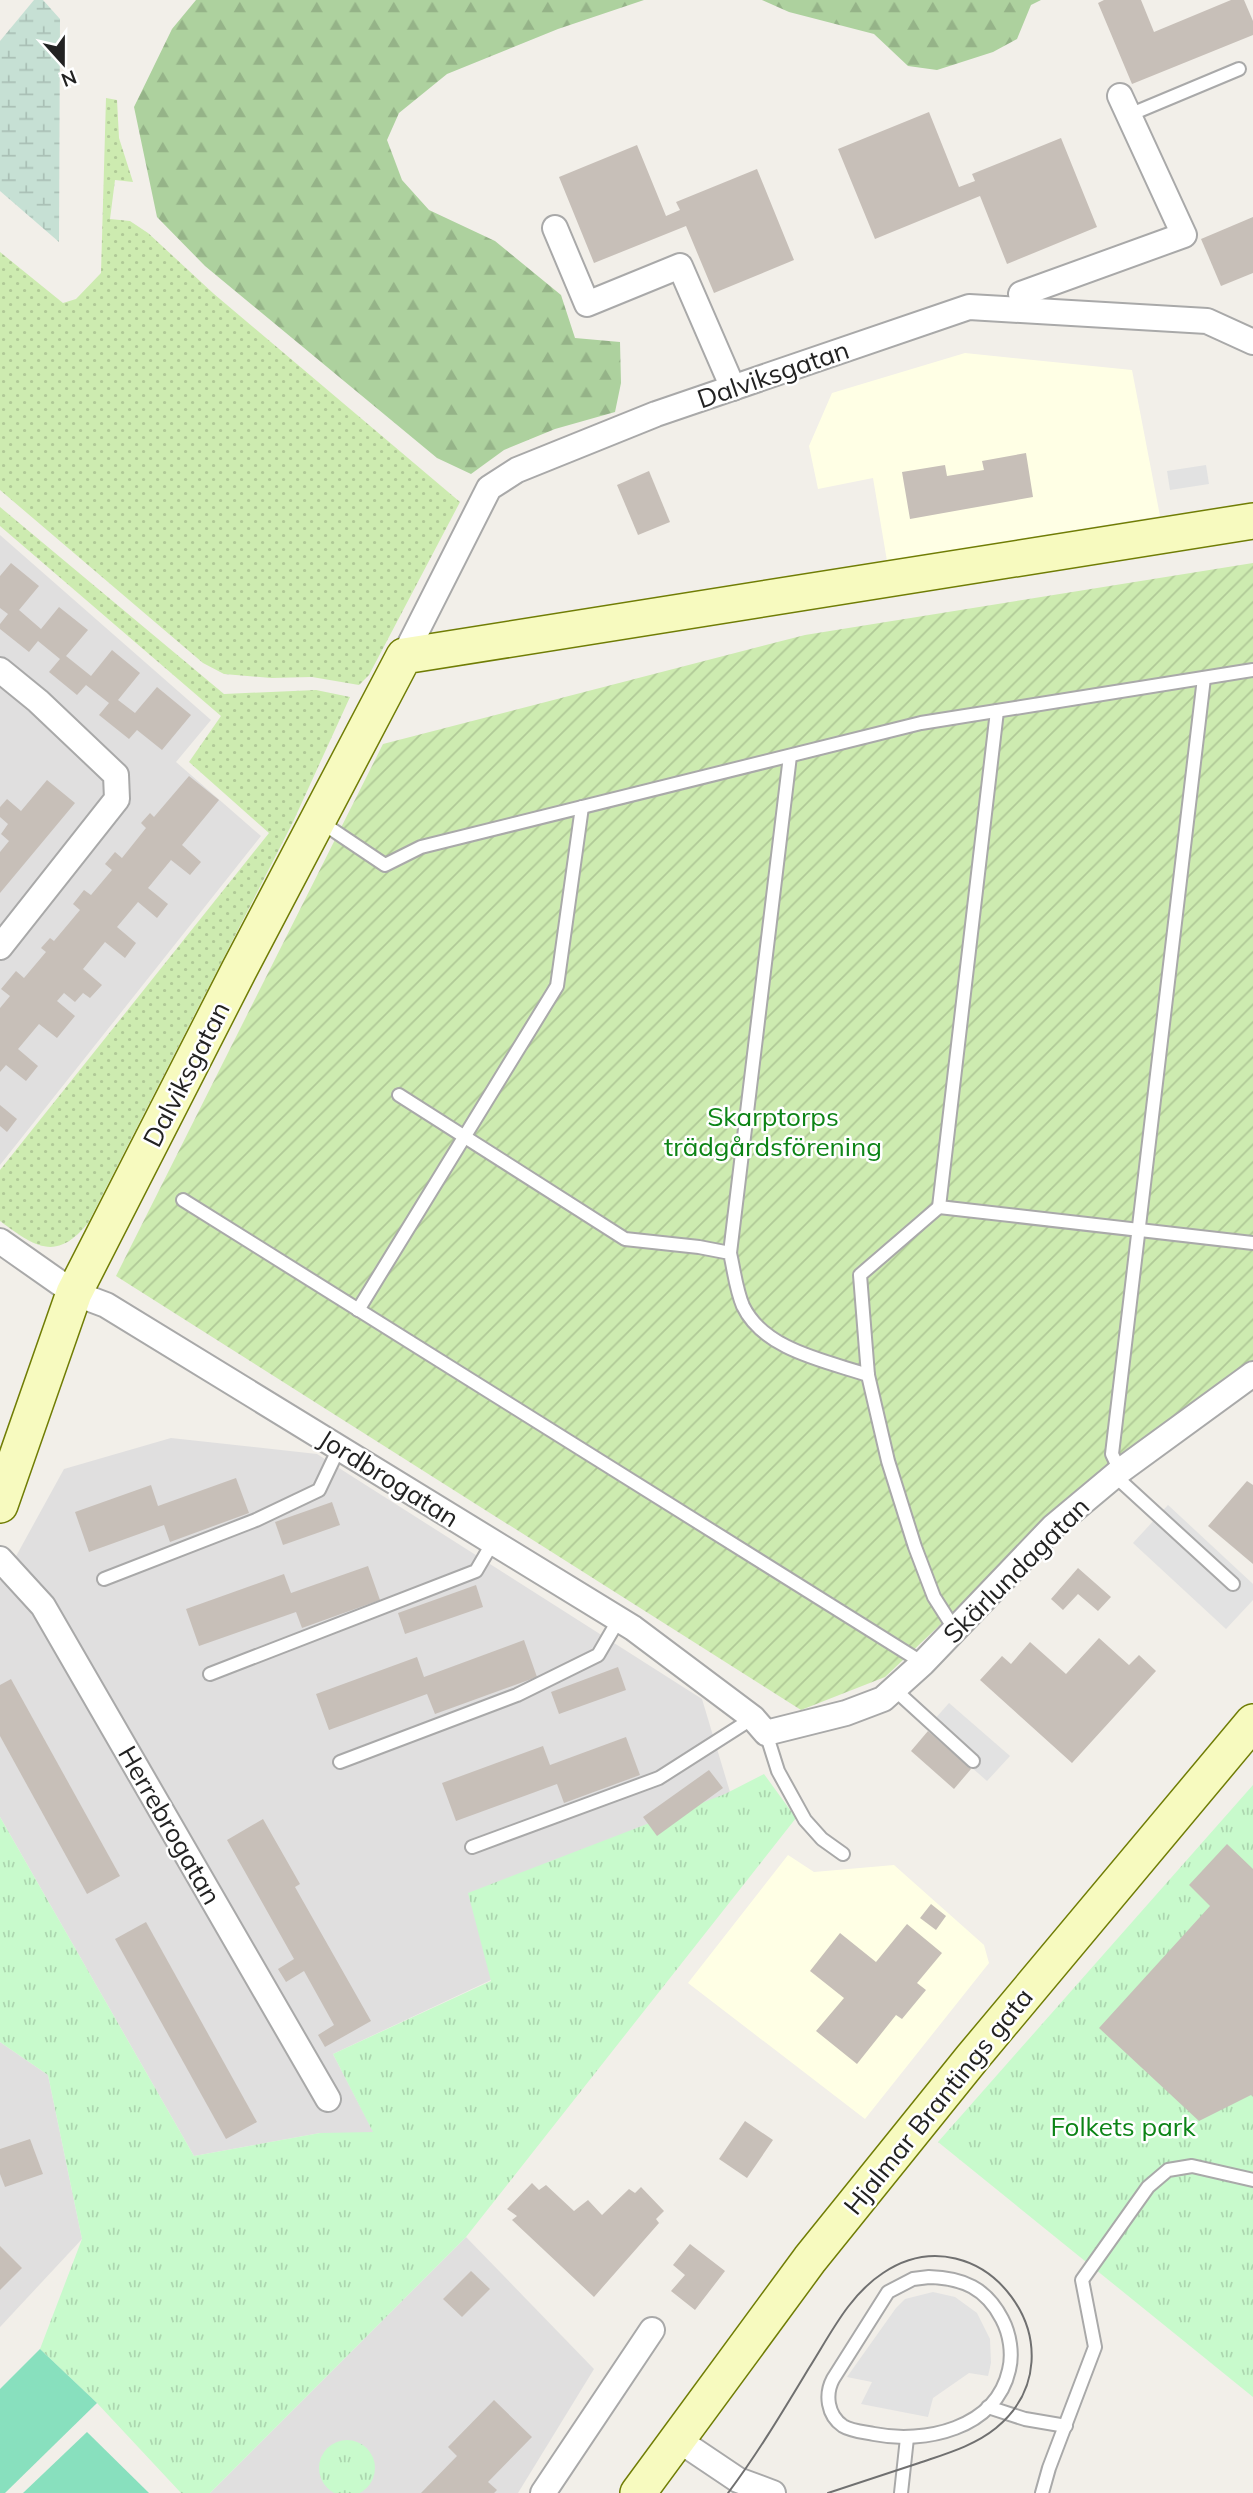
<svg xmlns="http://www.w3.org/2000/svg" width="1253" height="2493" font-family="Mulish,sans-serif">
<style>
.residential{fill:#e0dfdf}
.education{fill:#ffffe5}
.grass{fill:url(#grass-dots)}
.forest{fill:url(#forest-firs)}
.wetland{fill:url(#wetland-marsh)}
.park{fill:url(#park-tufts)}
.garden{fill:url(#garden-furrows)}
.pitch{fill:#88e0be}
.parking{fill:#e2e2e2}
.building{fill:#c7bfb8}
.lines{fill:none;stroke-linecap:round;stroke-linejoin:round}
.lane-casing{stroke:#a9a9a9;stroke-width:16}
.street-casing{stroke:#a9a9a9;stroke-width:28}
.secondary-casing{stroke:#707d05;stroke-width:38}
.lane{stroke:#fff;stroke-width:12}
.street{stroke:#fff;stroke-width:24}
.secondary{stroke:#f7fabf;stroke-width:35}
.tram{stroke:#707070;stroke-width:2}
.labels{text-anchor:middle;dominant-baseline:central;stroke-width:5;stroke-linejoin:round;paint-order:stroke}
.street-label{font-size:26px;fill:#222;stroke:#fff}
.park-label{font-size:26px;fill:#0c8416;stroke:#fff}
</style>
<defs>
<pattern id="grass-dots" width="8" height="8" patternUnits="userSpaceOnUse" patternTransform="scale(1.75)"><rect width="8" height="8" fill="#cdebb0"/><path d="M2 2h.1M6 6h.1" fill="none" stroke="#b0c997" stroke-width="1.8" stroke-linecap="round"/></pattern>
<pattern id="forest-firs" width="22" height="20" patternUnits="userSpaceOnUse" patternTransform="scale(1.75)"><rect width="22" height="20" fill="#add19e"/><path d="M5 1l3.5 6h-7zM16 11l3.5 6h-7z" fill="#95b388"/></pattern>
<pattern id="wetland-marsh" width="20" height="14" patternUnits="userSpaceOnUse" patternTransform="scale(1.75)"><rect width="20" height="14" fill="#c6e0d4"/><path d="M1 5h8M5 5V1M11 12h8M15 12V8" fill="none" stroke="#aac0b6"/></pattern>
<pattern id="park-tufts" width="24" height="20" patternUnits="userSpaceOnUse" patternTransform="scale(1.75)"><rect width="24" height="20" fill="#c8facc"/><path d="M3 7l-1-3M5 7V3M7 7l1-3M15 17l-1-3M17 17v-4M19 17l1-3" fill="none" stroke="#acd6af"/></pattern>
<pattern id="garden-furrows" width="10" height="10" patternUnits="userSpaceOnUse" patternTransform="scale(1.75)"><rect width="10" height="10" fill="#cdebb0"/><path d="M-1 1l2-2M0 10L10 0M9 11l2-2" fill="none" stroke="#b0c997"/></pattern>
</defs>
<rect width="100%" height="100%" fill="#f2efe9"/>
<g class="residential">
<polygon points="0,535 211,720 176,762 261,836 0,1165"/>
<polygon points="171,1438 317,1454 702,1699 730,1792 491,1980 333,2054 374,2133 320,2133 194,2156 0,1817 0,1581 9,1569 64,1469"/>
<polygon points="0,2042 48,2075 82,2239 0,2327"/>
<polygon points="466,2237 594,2369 518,2493 210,2493"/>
</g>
<g class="education">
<polygon points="965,353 1132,370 1160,516 887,561 873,478 818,489 809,446 832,393"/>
<polygon points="788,1855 814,1872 894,1865 984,1945 989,1963 865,2119 688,1983"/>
</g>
<g class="grass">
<polygon points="106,98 117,100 119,138 133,182 115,180 110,219 130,221 148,233 214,294 460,502 369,675 359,685 312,677 271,678 224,674 203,663 0,490 0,252 63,303 76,299 101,273"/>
<path d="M0 507 224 694 316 690 350 697 293 822 88 1223C56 1263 34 1246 0 1221V1170L269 833 189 762 221 716 0 526Z"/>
</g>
<g class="forest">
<polygon points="196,0 644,0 558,29 447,74 399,113 387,140 402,180 429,210 495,241 561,295 575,338 620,342 621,383 615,412 555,429 504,450 471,474 437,458 205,266 157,217 134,107 172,29"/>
<polygon points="762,0 1041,0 1031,5 1017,39 993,52 937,70 908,66 874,34 789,12"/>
</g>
<polygon class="wetland" points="34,0 43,0 60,19 59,242 0,191 0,41"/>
<g class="park">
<polygon points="764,1774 796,1818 466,2237 210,2493 181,2493 97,2403 40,2349 82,2239 48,2075 0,2042 0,1817 194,2156 320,2133 373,2132 333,2054 491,1981 468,1893 725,1794"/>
<polygon points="1253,1785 1253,2397 938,2142"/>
<circle cx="347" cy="2468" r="28"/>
</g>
<polygon class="garden" points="1253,563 1253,1361 1111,1463 885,1677 801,1710 116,1276 383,744 805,635"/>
<g class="pitch">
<polygon points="40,2349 97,2403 5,2493 0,2493 0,2389"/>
<polygon points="87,2432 149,2493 23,2493"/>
</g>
<g class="parking">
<polygon points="1206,465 1209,484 1170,490 1167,471"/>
<polygon points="1168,1505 1253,1584 1253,1600 1226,1629 1133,1543"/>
<polygon points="949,1703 1010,1756 987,1781 927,1728"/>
<polygon points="933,2292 955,2297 977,2313 990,2339 991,2363 988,2376 969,2373 933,2398 928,2417 861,2404 872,2382 847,2377 896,2308 905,2299"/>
</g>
<g class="building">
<polygon points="1104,0 1141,0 1154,32 1231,0 1244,0 1253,21 1253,35 1132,84 1098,3"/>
<polygon points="929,112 959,187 975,181 972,174 1061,138 1097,227 1007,264 980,196 875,239 838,149"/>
<polygon points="637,145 666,216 680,210 676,202 757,169 794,260 714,293 686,226 594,263 559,177"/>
<polygon points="1253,217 1253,273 1221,286 1201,239"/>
<polygon points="1026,453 1033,497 910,519 902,472 945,465 947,476 984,470 982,461"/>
<polygon points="649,471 670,522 638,535 617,485"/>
<polygon points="11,563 39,586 19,610 41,629 59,607 88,630 66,656 91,676 112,650 140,673 118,700 135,713 157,687 191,715 162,750 137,730 129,739 99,715 109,703 86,685 77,695 49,672 60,659 38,641 29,652 0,629 0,624 8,614 0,608 0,576"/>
<polygon points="189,776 219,800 182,845 201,862 190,875 171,860 148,888 168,904 157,918 138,902 117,927 136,943 125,958 105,942 83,969 102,985 90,998 83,993 75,1002 64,993 57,1001 75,1016 57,1038 39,1024 18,1049 38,1066 26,1081 6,1065 0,1072 0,1008 10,996 1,989 16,971 24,978 46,952 41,948 50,938 54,941 80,910 73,904 84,890 91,895 112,870 105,864 115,852 122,858 146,828 141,823 150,813 154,817"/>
<polygon points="47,780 75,803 0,893 0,852 9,841 1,834 8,824 0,817 0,807 7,799 21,811"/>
<polygon points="0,1105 17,1119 7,1132 0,1126"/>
<polygon points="236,1478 249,1513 170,1542 164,1525 89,1552 75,1512 151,1485 158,1506"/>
<polygon points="1247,1481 1253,1485 1253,1564 1208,1526"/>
<polygon points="332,1502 340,1525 283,1545 275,1522"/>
<polygon points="368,1566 380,1600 302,1628 296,1612 199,1646 186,1609 284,1574 291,1593"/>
<polygon points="1078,1568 1111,1597 1098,1611 1078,1594 1063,1610 1051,1599"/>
<polygon points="476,1585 483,1607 405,1634 398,1613"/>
<polygon points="1099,1638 1129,1665 1139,1655 1156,1671 1072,1763 980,1680 1002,1656 1011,1664 1030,1642 1066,1674"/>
<polygon points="524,1640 537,1677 435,1714 427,1694 329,1730 316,1694 417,1657 424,1677"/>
<polygon points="618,1667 626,1690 559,1714 551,1692"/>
<polygon points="11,1679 120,1876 87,1894 0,1736 0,1685"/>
<polygon points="928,1731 971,1769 954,1789 911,1751"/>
<polygon points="626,1737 640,1775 564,1803 557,1784 456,1821 442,1783 543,1746 550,1765"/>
<polygon points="709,1770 723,1788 657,1836 643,1817"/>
<polygon points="263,1819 300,1884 295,1887 371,2021 325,2047 318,2035 334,2025 304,1971 286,1982 278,1969 294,1959 227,1840"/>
<polygon points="1227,1844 1253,1869 1253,2097 1251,2095 1199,2121 1099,2028 1210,1906 1189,1885"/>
<polygon points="931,1904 946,1916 936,1930 920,1918"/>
<polygon points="146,1922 257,2122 226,2139 115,1939"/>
<polygon points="907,1924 942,1953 917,1983 926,1990 902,2019 896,2015 857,2064 816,2031 844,1998 810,1971 840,1933 876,1962"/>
<polygon points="745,2121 773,2140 747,2178 719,2159"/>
<polygon points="30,2139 43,2174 5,2187 0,2174 0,2149"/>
<polygon points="532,2183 539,2190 546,2185 574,2211 588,2200 602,2215 629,2189 635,2193 641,2187 664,2211 656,2219 659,2223 594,2297 512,2220 517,2216 507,2209"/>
<polygon points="690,2244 725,2271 695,2310 671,2291 685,2275 673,2265"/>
<polygon points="0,2246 22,2268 0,2290"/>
<polygon points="471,2271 490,2289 462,2317 443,2299"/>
<polygon points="494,2400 532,2437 488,2482 497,2490 494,2493 421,2493 457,2456 448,2447"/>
</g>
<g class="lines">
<defs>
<g id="lane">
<polyline points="1129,115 1239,69"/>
<polyline points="997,711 939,1207 1253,1243"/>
<polyline points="321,822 385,865 421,847 921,723 1253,670"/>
<path d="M399 1095 625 1239 699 1247 730 1253C734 1270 736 1290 743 1306 764 1350 826 1361 868 1375"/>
<polyline points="183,1200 923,1663"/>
<polyline points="939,1207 860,1275 868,1375 888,1461 915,1547 934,1597 955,1630"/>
<polyline points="730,1253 790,756"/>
<polyline points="358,1310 557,986 582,807"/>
<polyline points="1120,1471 1112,1454 1204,678"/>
<polyline points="1114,1475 1233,1584"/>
<polyline points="104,1579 256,1520 319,1490 339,1448"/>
<polyline points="210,1674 476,1571 493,1542"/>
<polyline points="894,1689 973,1761"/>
<polyline points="766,1733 778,1771 805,1820 822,1839 843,1854"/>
<polyline points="340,1762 517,1695 598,1655 619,1619"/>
<polyline points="472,1847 659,1778 753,1718"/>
<path d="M929 2277C963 2278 986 2288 1002 2319 1010 2334 1013 2354 1009 2370 996 2429 924 2444 874 2434 864 2432 851 2431 843 2426 827 2415 825 2394 833 2379L888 2292 913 2279Z"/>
<polyline points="988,2407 1025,2419 1066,2426"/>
<polyline points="901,2493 907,2438"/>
<polyline points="1042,2493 1049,2468 1095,2347 1082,2280 1148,2187 1168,2170 1192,2166 1253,2180"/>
</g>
<g id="street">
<polyline points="555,228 587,304 680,266 733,388"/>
<polyline points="1028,310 1021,294 1184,235 1120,96"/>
<polyline points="404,656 489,488 517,470 656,414 969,307 1207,321 1253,342"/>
<polyline points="0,670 38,701 116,775 117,799 0,947"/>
<polyline points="0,1241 74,1293 106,1305 633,1628 753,1718 766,1733 846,1713 883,1699 923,1663 1053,1527 1120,1471 1253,1374"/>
<polyline points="0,1559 43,1606 328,2099"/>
<polyline points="677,2439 738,2480 773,2493"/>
<polyline points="543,2493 652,2330"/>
</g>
<g id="secondary">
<polyline points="0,1505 74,1293 239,970 404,656 1253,521"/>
<polyline points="638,2493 810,2259 972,2058 1253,1722"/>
</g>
</defs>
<use href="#lane" class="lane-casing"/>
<use href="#street" class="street-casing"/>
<use href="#secondary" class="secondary-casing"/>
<use href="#lane" class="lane"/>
<use href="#street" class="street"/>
<use href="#secondary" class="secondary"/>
<path class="tram" d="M728 2493C758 2453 783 2411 809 2368 830 2335 849 2295 883 2273 982 2207 1089 2351 996 2428 974 2446 945 2454 919 2463 889 2473 859 2483 828 2493"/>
</g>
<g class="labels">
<g class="street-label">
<text transform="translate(773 374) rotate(-19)">Dalviksgatan</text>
<text transform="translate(186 1074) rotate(-63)">Dalviksgatan</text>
<text transform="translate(389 1478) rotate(32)">Jordbrogatan</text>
<text transform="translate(1016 1570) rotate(-45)">Skärlundagatan</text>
<text transform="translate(170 1825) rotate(60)">Herrebrogatan</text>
<text transform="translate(938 2101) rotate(-51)">Hjalmar Brantings gata</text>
</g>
<g class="park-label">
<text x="773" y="1116">Skarptorps<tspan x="773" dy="30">trädgårdsförening</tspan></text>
<text x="1123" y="2126">Folkets park</text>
</g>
</g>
<g transform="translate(63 63) rotate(159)" stroke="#ffffff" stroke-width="5" paint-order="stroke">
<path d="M0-5L12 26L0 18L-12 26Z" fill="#222222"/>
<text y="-10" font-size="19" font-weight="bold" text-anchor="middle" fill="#222222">N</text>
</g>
</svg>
